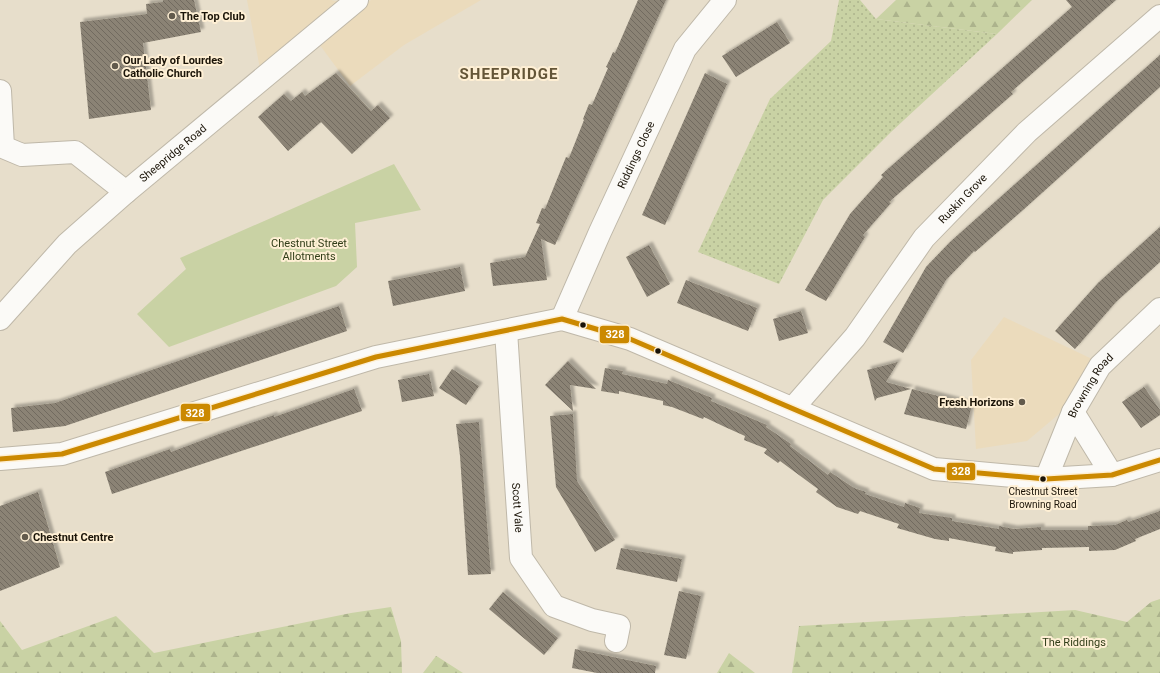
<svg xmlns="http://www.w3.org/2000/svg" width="1160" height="673" font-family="Roboto,sans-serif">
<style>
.built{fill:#ebdbbc}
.grass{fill:url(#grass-dots)}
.forest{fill:url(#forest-firs)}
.garden{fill:#c9d2a4}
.building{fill:url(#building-back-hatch);filter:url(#shadow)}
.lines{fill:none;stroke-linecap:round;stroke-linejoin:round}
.street-casing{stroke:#bfb8a9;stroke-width:24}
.street{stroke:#fbfaf7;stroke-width:22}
.bus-1-casing{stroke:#feefd4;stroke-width:8}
.bus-1{stroke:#cb8901;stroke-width:5}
.poi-dot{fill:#625a4c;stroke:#feefd4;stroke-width:1.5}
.bus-dot{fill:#1a1307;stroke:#feefd4;stroke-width:1.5}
.labels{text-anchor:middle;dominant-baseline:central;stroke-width:4;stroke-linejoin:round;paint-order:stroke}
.bus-label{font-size:10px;fill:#1a1307;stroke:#feefd4}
.poi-label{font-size:11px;font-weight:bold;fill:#1a1307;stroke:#feefd4;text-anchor:start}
.street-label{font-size:11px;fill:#1a1307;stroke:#feefd4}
.park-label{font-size:11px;fill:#323e19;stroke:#feefd4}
.district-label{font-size:15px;font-weight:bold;letter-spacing:1px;fill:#645537;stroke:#feefd4}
.line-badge{stroke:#feefd4;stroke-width:1.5}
.badge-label{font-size:11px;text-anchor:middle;font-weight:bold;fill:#fff}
</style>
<defs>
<pattern id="grass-dots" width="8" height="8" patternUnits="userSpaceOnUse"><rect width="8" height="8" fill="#c9d2a4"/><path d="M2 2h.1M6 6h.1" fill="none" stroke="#acb38c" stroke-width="1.8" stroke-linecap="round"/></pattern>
<pattern id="forest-firs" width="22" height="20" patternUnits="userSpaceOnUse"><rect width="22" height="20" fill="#c9d2a4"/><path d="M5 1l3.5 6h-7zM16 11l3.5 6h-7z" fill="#acb38c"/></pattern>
<pattern id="building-back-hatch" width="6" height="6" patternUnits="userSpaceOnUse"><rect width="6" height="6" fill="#8b8375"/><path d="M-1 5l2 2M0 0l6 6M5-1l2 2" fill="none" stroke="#716a5e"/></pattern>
<filter id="shadow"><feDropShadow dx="3.5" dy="-3.5" stdDeviation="1" flood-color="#0004"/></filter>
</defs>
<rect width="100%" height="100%" fill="#e7decb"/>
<g class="built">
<polygon points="247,0 331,0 360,7 371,0 481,0 404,45 350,86 311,33 260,69"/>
<polygon points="1004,317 1092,359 1059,414 1027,441 976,449 971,360"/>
</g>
<polygon class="grass" points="839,0 860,0 876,19 997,34 891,132 823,200 779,284 698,252 770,99 831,41"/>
<g class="forest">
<polygon points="896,0 1032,0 997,34 876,19"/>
<polygon points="1160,599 1160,673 792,673 799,626 1075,610 1127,622 1151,602"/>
<polygon points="391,607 401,641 402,673 0,673 0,621 22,650 116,616 154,653 351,613"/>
<polygon points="729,653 755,673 717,673"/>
<polygon points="436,656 438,657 463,673 423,673"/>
</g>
<polygon class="garden" points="394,164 421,210 355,223 357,267 336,286 169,347 137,314 186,269 180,258"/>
<g class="building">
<polygon points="163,0 194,0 201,32 143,43 151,110 89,119 80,22 147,14 146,4 163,2"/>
<polygon points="638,0 666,0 555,245 541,239 547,280 493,286 490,263 525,257 540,224 536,223 542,208 545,209 566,157 569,158 584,120 583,119 589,104 592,105 608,68 606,67 610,59 613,52 615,53"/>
<polygon points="1066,0 1116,0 1011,92 1013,94 889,202 891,203 863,235 865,237 826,301 805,290 850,214 883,177 881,175 1072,7"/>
<polygon points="777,22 790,43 736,77 722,56"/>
<polygon points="1160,55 1160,87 1023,210 975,252 974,251 946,280 903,353 883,342 926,267 950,242"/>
<polygon points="336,73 371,111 378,105 390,118 352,154 321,122 288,151 258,117 284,94 291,101 302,92 305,96"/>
<polygon points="705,73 727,84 665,225 642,215"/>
<polygon points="1160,227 1160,262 1116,302 1075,349 1055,331 1098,283"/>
<polygon points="649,245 670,284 647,297 626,257"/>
<polygon points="460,267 465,291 393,306 388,281"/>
<polygon points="686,280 757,308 748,331 677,303"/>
<polygon points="339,306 347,331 65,426 13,432 11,408 55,403"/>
<polygon points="801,311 808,333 779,341 773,319"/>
<polygon points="568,361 596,389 570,385 573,411 545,385"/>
<polygon points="898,362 886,382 911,389 877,398 875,401 867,370"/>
<polygon points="605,368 623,371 622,374 667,384 668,380 712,398 711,401 767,425 766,427 791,444 790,446 828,475 830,472 854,488 866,492 865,494 904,507 905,503 920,508 919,513 952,518 952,521 999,529 999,526 1014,529 1041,527 1041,530 1088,530 1088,526 1115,525 1127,520 1128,522 1160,511 1160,529 1135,539 1136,541 1115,550 1089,551 1089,547 1042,548 1042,550 1013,552 1013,554 995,551 996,547 949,538 949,541 935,539 897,528 899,524 860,511 858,514 837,507 816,492 818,489 780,461 778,463 764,453 767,449 744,440 745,436 725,427 704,417 703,419 672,407 663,405 663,401 619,391 619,394 601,391"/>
<polygon points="452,369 479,386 466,405 439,388"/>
<polygon points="429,374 434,396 402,402 398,380"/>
<polygon points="1144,387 1160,410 1160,415 1141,428 1122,402"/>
<polygon points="354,389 362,411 112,494 105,472 170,449 171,452 219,434 274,415 274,417"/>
<polygon points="912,389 972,405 966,429 904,414"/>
<polygon points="573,414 577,481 615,540 595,552 556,487 550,416"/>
<polygon points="479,422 491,574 468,575 460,456 456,424"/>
<polygon points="38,492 60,567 0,591 0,506"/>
<polygon points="621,548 682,559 677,582 616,569"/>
<polygon points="679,591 701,596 686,659 664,655"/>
<polygon points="503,592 558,638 544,655 489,609"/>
<polygon points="575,649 656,666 655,673 597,673 572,668"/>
</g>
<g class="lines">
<defs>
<g id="street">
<polyline points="0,91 3,147 22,155 75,152 126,192"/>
<path id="s1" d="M0 319 67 244 126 192 357 0"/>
<path id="s2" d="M562 319 600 232 685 49 725 0"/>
<path id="s3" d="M506 331 521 558 554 606 592 620 619 626 616 641"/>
<path id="s4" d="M793 408 855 337 924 238 1027 132 1160 16"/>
<polyline points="1073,412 1112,475"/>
<polyline points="0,459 62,454 376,357 562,319 630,339 934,469 1046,479 1112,475 1160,460"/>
<path id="s5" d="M1046 479 1073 412 1100 366 1160 309"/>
</g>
</defs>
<use href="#street" class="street-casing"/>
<use href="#street" class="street"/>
<defs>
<polyline id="bus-1" points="0,459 62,454 376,357 562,319 630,339 934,469 1046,479 1112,475 1160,460"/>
</defs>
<use href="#bus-1" class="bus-1-casing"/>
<use href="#bus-1" class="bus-1"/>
</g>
<g class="poi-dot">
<circle cx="172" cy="16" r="4"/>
<circle cx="115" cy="66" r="4"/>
<circle cx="1022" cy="402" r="4"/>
<circle cx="25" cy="537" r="4"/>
</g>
<g class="bus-dot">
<circle cx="583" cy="325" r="3.5"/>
<circle cx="658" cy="351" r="3.5"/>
<circle cx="1043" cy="479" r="3.5"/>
</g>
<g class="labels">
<g class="bus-label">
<text x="1043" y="491">Chestnut Street<tspan x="1043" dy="13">Browning Road</tspan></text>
</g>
<g class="poi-label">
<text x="180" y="16">The Top Club</text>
<text x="123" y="60">Our Lady of Lourdes<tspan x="123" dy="13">Catholic Church</tspan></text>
<text x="1014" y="402" text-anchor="end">Fresh Horizons</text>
<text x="33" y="537">Chestnut Centre</text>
</g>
<g class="street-label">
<text stroke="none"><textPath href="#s1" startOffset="240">Sheepridge Road</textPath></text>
<text stroke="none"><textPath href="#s2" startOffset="180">Riddings Close</textPath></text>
<text stroke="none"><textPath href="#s4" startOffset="270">Ruskin Grove</textPath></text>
<text stroke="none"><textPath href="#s5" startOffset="104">Browning Road</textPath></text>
<text stroke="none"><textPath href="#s3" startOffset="177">Scott Vale</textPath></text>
</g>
<g class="park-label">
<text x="309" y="243">Chestnut Street<tspan x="309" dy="13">Allotments</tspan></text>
<text x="1074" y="642">The Riddings</text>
</g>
<g class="district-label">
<text x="509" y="74">SHEEPRIDGE</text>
</g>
</g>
<g class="line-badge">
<rect x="599" y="325" width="31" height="19" rx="4" fill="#cb8901"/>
<rect x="180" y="403" width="31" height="19" rx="4" fill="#cb8901"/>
<rect x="946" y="462" width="30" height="19" rx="4" fill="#cb8901"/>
</g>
<g class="badge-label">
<text x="615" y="338">328</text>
<text x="195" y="417">328</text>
<text x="961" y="475">328</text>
</g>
</svg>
